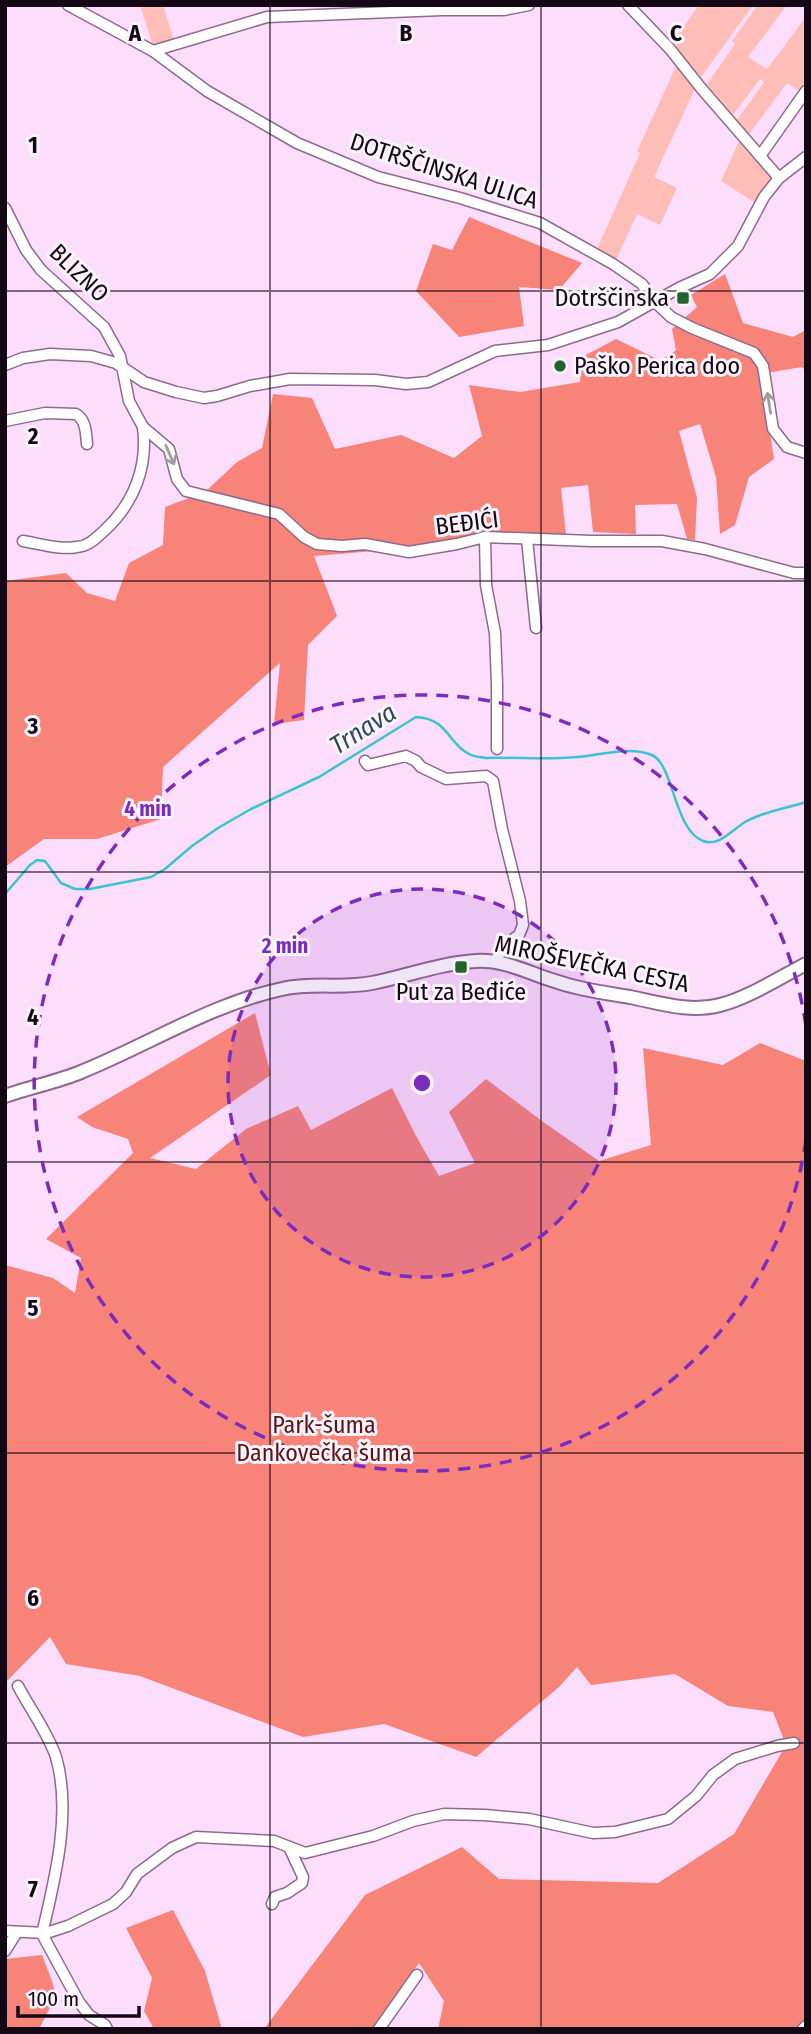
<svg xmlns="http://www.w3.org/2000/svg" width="811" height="2034" font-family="'Fira Sans Condensed',sans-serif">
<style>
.green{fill:#febdb6}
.forest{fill:#f78379}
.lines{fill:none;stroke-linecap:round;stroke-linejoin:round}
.stream{stroke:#3bc3d3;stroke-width:2.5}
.minor-casing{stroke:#8d6a8d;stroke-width:13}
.major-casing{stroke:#8d6a8d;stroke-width:16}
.minor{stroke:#fff;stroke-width:10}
.major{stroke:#fff;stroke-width:12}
.oneway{stroke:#a19ca1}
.grid{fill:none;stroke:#140814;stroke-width:2;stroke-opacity:0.55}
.ring{fill:none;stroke:#7b2cbf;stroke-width:3.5;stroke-dasharray:12 9}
.poi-dot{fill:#24652f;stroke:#fbf3fb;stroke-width:2.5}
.labels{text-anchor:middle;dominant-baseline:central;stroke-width:6;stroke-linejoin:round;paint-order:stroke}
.street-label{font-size:24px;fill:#140814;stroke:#fbf3fb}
.poi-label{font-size:24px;fill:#140814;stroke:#fbf3fb;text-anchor:end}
.park-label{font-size:24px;fill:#5b1412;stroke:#fbf3fb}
.water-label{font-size:26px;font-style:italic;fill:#2f4c4f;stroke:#fbf3fb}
.grid-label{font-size:23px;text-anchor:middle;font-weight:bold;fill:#140814;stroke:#fbf3fb;stroke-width:6;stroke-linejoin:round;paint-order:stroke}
.centre{fill:#7b2cbf;stroke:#fbf3fb;stroke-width:3.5}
.ring-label{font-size:21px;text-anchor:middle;font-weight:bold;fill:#7b2cbf;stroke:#fbf3fb;stroke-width:6;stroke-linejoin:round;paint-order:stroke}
</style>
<rect width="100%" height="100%" fill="#fdddfc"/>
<g class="green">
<polygon points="140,5 163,5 174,41 158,45 150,45 152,42"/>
<polygon points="699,5 753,5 701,77 697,72 694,75 674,49 677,44 673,41"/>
<polygon points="758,5 787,5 748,57 767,69 806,17 806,85 801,92 787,83 747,137 735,123 764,82 760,79 733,115 707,84 733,47 735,44 732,41"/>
<polygon points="677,64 696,87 654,177 677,188 660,225 637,214 616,260 597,249 640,153 637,151"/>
<polygon points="741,137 773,176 772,182 757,204 721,181"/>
</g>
<g class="forest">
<polygon points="469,217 582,263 559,290 519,287 524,326 459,337 416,291 433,244 452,250"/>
<polygon points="725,274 743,323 793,337 806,330 806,371 802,367 761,374 774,459 749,477 735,525 720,534 716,477 700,424 679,431 697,498 695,540 687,539 677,504 635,505 636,534 593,532 588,485 561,488 566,535 314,556 337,616 308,645 304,720 274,724 280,663 163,767 161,819 97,839 44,839 5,867 5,581 66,573 87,593 115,601 129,563 163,545 165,507 205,492 237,462 262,448 273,394 312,398 335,449 401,435 454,458 482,436 469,385 520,392 580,382 582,357 616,339 661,361 676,350 672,329 697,307 691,295"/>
<polygon points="255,1013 271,1075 150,1158 196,1169 246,1129 298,1106 311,1130 392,1088 416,1136 439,1176 475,1163 449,1112 486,1079 542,1121 599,1161 651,1145 643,1048 723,1065 760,1043 806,1061 806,2029 438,2029 444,2001 419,1963 373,2029 264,2029 365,1895 462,1847 499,1879 658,1883 734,1834 786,1745 773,1712 728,1706 675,1674 591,1685 577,1667 559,1687 476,1757 384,1724 303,1737 140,1676 66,1664 50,1637 5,1683 5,1265 53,1278 75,1293 81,1258 46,1239 133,1153 128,1139 92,1127 77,1117"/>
<polygon points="173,1910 205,1971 222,2029 154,2029 144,2011 152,1978 126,1928"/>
<polygon points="42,1955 52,1981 56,1996 39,2029 5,2029 5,1959"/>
</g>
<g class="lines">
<path class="stream" d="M5 894 30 865 37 860 45 861 61 883 75 889H90L151 877 165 869 192 846 218 828 251 809 319 777 416 717C449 719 447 743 469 754 474 757 480 757 485 758 516 757 547 760 577 757 600 755 629 746 652 755 674 765 674 830 703 841 719 847 732 830 745 822 764 811 785 809 806 802"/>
<defs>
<g id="minor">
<polyline points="68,5 153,51 207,91 297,143 378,177 460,198 540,223 613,264 642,284 655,302 671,317 692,328 754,353 763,366 773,429 787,447 806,453"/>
<polyline points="628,5 670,49 701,88 779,178"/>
<polyline points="153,51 267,17 442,10 504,10 529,5"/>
<polyline points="760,156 806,91"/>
<polyline points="5,208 26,250 41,270 104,327 120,356 129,401 143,427 169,449 177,479 186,491 279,514 304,537 317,544 342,546 365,544 409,552 457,544 485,537 591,541 662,541 705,549 794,573 806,573"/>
<polyline points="5,365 23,358 50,354 91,356 116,363 144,382 176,392 204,398 217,396 250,386 290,379 375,380 406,384 428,382 495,351 548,345 618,322 679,288 710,274 738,246 764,197 779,178 806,157"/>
<path d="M5 421 45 413 76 414C86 420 86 433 87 444"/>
<polyline points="485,537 486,585 495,633 497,684 497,749"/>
<polyline points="527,539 536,628"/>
<path d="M23 541C41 544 60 550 77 547 89 546 96 538 105 530 134 503 148 467 143 427"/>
<polyline points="365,761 368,765 406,756 416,761 421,767 446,779 486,776 493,781 502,829 520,901 523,925 519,935 505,945 495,961"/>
<path d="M18 1686C29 1707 49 1735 56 1757 72 1812 55 1879 42 1934L79 2002 89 2015 105 2025 107 2029"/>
<polyline points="272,1904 275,1897 287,1893 302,1883 303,1877 289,1847"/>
<polyline points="5,1931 46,1933 68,1926 113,1904 126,1892 137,1874 172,1848 196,1837 274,1841 305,1853 373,1836 413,1821 444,1814 485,1815 529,1819 593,1833 615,1832 668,1819 696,1796 713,1775 735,1759 777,1746 794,1743"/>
<polyline points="5,1951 17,1932"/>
<polyline points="379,2029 417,1975"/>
<polyline points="803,2029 806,2026"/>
</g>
<path id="major" d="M5 1096C30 1087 57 1082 81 1072 148 1045 211 1004 282 989 312 982 343 989 372 983 407 976 441 963 476 961 505 959 530 974 558 982 581 990 606 993 630 997 660 1003 690 1013 720 1005 748 998 779 978 806 964"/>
</defs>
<use href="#minor" class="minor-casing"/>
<use href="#major" class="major-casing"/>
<use href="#minor" class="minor"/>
<use href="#major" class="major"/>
</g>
<defs><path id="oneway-shaft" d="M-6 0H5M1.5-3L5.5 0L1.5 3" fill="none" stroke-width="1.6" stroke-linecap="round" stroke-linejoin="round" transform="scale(1.75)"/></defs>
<g class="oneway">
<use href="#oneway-shaft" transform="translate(769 403) rotate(-99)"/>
<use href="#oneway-shaft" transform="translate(170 455) rotate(67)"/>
</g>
<path class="grid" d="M270 5V2029M541 5V2029M5 291H806M5 581H806M5 872H806M5 1162H806M5 1453H806M5 1743H806"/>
<circle cx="422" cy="1083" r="194" fill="#7b2cbf" fill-opacity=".12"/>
<g class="ring">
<circle cx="422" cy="1083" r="194"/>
<path d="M806 1140A388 388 0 1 1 806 1026"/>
</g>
<g class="poi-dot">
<rect x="676" y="291" width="14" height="14" rx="3.5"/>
<circle cx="560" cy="366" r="7"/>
<rect x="454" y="960" width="14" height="14" rx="3.5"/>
</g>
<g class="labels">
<g class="street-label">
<text transform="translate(444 171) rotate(18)">DOTRŠČINSKA ULICA</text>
<text transform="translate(79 273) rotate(44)">BLIZNO</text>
<text transform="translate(467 523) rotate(-7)">BEĐIĆI</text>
<text transform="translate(592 964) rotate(12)">MIROŠEVEČKA CESTA</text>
</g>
<g class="poi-label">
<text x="669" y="298">Dotrščinska</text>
<text x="574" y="366" text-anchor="start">Paško Perica doo</text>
<text x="461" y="992" text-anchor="middle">Put za Beđiće</text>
</g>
<g class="park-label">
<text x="324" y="1425">Park-šuma<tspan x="324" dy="28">Dankovečka šuma</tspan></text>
</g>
<g class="water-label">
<text transform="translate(363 729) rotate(-32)">Trnava</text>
</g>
</g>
<g class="grid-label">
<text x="135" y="41">A</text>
<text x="406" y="41">B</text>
<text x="676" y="41">C</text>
<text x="33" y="153">1</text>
<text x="33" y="444">2</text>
<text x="33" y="734">3</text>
<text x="33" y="1025">4</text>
<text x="33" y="1316">5</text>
<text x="33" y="1606">6</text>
<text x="33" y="1897">7</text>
</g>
<circle cx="422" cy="1083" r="10" class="centre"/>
<g class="ring-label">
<text x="148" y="816">4 min</text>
<text x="285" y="953">2 min</text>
</g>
<rect width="811" height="2034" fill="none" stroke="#140814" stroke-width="14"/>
<path d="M18 2006v10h121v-10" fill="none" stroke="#140814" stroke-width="3.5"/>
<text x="28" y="2006" font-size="21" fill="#140814" stroke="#fbf3fb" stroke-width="5" paint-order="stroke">100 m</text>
</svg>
